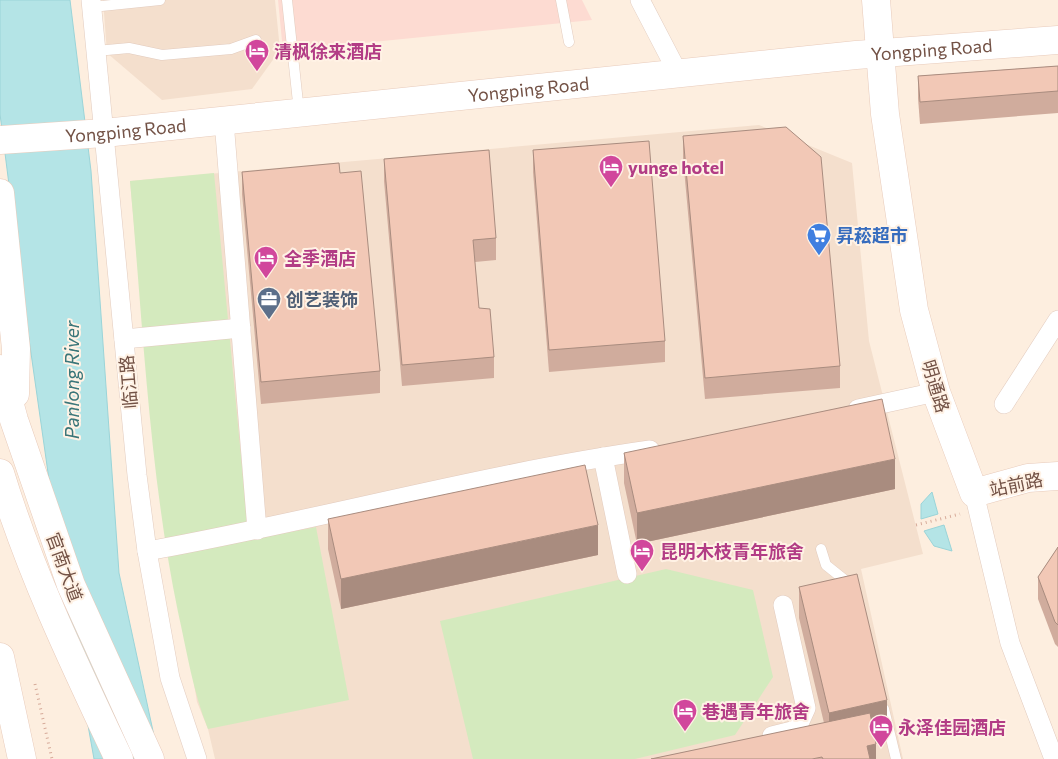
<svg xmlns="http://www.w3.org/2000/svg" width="1058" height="759" font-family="Commissioner,'Noto Sans SC',sans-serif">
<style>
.residential{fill:#f4dfcd}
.commercial{fill:#fddbd2}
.green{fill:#d4eabe}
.water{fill:#b4e4e6;stroke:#9ad4d8}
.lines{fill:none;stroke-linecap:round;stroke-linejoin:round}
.lane-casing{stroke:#e2cbbe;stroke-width:11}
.street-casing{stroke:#e2cbbe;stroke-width:20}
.secondary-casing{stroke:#e8cbbb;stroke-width:29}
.path{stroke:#d7ab9a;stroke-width:3;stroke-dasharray:1 4;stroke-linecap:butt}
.lane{stroke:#fff;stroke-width:10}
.street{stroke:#fff;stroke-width:19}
.secondary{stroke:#fff;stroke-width:28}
.wall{fill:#d0ac9d}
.shaded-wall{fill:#a98c7f}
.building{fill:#f2c8b6;stroke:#a98c7f}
.labels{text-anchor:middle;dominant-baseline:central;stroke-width:4;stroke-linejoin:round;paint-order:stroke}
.street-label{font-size:18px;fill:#735246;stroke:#fff2e5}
.hotel-label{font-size:18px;font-weight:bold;fill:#b23c85;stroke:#fff2e5;text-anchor:start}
.shop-label{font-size:18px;font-weight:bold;fill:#366cbe;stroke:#fff2e5;text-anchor:start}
.service-label{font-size:18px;font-weight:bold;fill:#4e5e75;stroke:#fff2e5;text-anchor:start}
.water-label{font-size:19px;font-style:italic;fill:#3a7679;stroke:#fff2e5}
</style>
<rect width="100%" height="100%" fill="#fdeedf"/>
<g class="residential">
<polygon points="103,0 275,0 280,50 252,89 162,100 107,53"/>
<polygon points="759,125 852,163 869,341 923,554 861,569 903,759 215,759 208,729 197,702 153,434 130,181"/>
</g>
<polygon class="commercial" points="278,0 582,0 592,20 283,51"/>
<g class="green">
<path d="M214 173 249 540 316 527 349 700 208 729C193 692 187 652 178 612 149 471 143 325 130 181Z"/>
<polygon points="666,569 753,590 773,677 735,735 635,759 473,759 440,621"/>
</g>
<g class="water">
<polygon points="0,0 70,0 91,171 119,573 159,759 94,759 68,613 26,318 0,114"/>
<polygon points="932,492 938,514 921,519 921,504"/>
<polygon points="944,525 952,551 934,546 924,531"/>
</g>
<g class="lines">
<defs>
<g id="lane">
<polyline points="287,0 299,112"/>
<polyline points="561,0 569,42"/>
<polyline points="92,7 160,0"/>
<polyline points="96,51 129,48 162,55 231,49 256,40"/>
<polyline points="821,549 826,565 851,585"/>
<polyline points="884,709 896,759"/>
</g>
<g id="street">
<polyline points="91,0 137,475 147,551 170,678 197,759"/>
<polyline points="640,0 678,73"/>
<polyline points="224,121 257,530"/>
<polyline points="124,339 241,328"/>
<polyline points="1004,404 1058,320"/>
<polyline points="858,409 936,392"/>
<polyline points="603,457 627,574"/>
<polyline points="974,493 1010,643 1054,759"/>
<path d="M147 551C315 521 481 474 650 450"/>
<polyline points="772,736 796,730 806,708 783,605"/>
</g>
<g id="secondary">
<polyline points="876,0 885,114 914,310 936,392 974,493 1028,478 1058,476"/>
<path id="s1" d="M0 140 104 133 856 55 1058 40"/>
<polyline points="0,193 16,349 15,394"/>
<polyline points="0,369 14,420 71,585 150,759"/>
<path d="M0 473C30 572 75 666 119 759"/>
<polyline points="0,657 22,759"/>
</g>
</defs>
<use href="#lane" class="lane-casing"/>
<use href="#street" class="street-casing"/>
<use href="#secondary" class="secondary-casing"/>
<g class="path">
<polyline points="916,525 960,514"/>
<polyline points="35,684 52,759"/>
</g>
<use href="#lane" class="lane"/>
<use href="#street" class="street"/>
<use href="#secondary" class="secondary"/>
</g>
<g class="wall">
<polygon points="1058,66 1058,113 920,124 918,98 918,76"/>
<polygon points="683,136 840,366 840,388 705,399 683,158"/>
<polygon points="533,150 665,341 665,362 549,372 533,172"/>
<polygon points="384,159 496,238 496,260 475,262 479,308 494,357 494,378 402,386 384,181"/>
<polygon points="242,172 340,173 380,371 380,393 261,404 242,194"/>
<polygon points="624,453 895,489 637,544 624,483"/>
<polygon points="328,519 598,555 341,609 328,549"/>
<polygon points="1058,547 1058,647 1055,644 1038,599 1038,577"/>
<polygon points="799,587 887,730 874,733 876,759 651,759 824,723 799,618"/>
</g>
<g class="shaded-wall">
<polygon points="895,459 895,489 637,544 637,513"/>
<polygon points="598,525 598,555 341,609 341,579"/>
<polygon points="887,700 887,730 829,744 829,713"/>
<polygon points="876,744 876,759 867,759 867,746"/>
</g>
<g class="building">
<polygon points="1058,66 1058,91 920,102 918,76"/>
<polygon points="786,127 821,157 840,366 705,378 683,136"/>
<polygon points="649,141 665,341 549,350 533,150"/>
<polygon points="489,150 496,238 473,240 479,308 490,309 494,357 402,365 384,159"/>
<polygon points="339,163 340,173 361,171 380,371 261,382 242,172"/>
<polygon points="882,399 895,459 637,513 624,453"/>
<polygon points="585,465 598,525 341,579 328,519"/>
<polygon points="1058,547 1058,625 1055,622 1038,577"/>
<polygon points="857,574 887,700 829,713 799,587"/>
<polygon points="870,713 876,744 867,746 870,759 823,759 822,757 812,759 651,759"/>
</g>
<defs>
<symbol id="hotel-pin" viewBox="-11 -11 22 30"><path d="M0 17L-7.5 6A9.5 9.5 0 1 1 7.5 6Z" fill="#d1479c" stroke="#fff2e5"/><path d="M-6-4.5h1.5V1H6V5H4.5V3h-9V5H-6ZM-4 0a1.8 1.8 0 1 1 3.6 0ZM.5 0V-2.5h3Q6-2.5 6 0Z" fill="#fff"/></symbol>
<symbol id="supermarket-pin" viewBox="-11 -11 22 30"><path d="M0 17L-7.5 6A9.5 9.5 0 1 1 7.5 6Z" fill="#3f7fe0" stroke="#fff2e5"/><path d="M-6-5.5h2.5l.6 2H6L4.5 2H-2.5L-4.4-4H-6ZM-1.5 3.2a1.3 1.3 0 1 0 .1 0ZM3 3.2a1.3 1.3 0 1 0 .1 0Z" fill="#fff"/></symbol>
<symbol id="office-pin" viewBox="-11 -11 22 30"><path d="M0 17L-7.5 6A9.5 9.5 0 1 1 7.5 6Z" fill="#5c6f8a" stroke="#fff2e5"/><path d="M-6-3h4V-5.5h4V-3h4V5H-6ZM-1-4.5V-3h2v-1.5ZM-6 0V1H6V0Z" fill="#fff"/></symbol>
</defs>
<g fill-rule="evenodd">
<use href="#hotel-pin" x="243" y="37" width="28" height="38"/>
<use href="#hotel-pin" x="597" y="153" width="28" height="38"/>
<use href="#supermarket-pin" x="805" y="221" width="28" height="38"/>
<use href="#hotel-pin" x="252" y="244" width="28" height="38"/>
<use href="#office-pin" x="255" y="285" width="28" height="38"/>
<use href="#hotel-pin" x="628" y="537" width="28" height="38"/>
<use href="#hotel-pin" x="671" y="697" width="28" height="38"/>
<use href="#hotel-pin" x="867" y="713" width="28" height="38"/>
</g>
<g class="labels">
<g class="street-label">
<text stroke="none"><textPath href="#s1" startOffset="936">Yongping Road</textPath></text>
<text stroke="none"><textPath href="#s1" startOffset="531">Yongping Road</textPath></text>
<text stroke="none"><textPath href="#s1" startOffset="126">Yongping Road</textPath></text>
<text transform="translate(128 382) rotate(-95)">临江路</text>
<text transform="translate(936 386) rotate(73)">明通路</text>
<text transform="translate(1016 484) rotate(-12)">站前路</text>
<text transform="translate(65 567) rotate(70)">官南大道</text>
</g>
<g class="hotel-label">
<text x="274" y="51">清枫徐来酒店</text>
<text x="628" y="167">yunge hotel</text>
<text x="284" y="258">全季酒店</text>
<text x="660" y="551">昆明木枝青年旅舍</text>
<text x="702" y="711">巷遇青年旅舍</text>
<text x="898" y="727">永泽佳园酒店</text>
</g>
<g class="shop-label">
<text x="836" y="235">昇菘超市</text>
</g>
<g class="service-label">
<text x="286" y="299">创艺装饰</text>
</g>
<g class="water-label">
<text transform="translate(71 380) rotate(-90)">Panlong River</text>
</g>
</g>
</svg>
